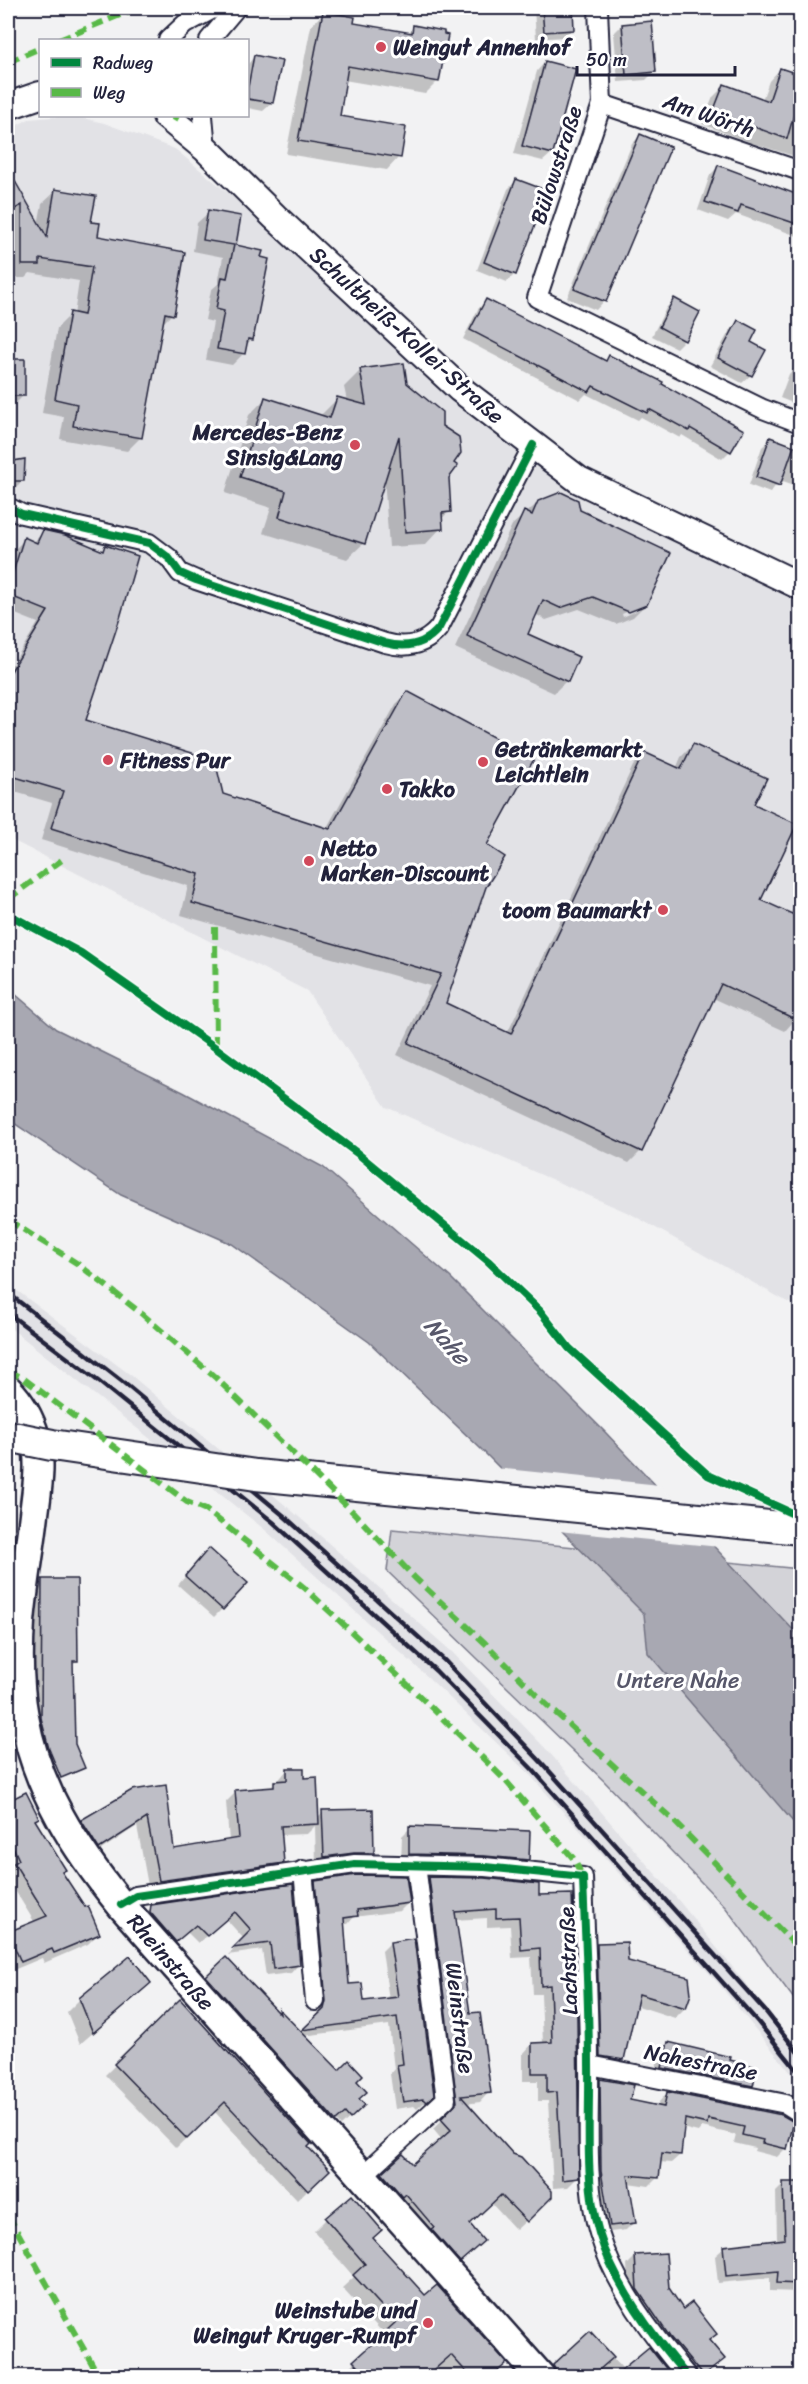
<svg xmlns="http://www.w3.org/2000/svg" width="808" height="2384" font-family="Sriracha,sans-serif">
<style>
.built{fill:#e2e2e6}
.green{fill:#d3d3d8;stroke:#7a7a8a;stroke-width:1.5}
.water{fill:#a8a8b2;stroke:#727282;stroke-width:1.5}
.pier{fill:#f2f2f3}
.shadow{fill:#0003;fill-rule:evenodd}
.building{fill:#bebec6;stroke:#22223b;stroke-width:1.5}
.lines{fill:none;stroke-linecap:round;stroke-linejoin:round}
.minor-casing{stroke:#22223b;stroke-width:22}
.secondary-casing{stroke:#22223b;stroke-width:30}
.primary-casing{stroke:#22223b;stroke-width:33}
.minor{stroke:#fff;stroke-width:18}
.secondary{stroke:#fff;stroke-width:26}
.primary{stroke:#fff;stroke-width:28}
.rail{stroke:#22223b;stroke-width:4.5}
.trunk-bridge-casing{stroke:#22223b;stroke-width:34;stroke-linecap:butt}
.trunk-bridge{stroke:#fff;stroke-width:30}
.quiet{stroke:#58b947;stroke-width:6;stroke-dasharray:12 6;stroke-linecap:butt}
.cycleway-casing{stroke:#fff;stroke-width:11}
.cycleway{stroke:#00873e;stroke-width:8}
.poi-dot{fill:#d1495b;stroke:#fff;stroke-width:2}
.labels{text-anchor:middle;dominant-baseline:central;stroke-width:6;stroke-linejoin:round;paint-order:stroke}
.poi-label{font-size:22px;font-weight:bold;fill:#22223b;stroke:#fff;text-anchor:start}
.street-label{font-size:22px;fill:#22223b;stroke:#fff}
.park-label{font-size:22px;fill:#57576a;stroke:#fff}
.water-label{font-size:24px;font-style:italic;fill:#58586b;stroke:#fff}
</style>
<rect width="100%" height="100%" fill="#f2f2f3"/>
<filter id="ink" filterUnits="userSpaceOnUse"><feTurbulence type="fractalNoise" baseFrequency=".0167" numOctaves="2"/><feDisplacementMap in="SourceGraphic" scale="12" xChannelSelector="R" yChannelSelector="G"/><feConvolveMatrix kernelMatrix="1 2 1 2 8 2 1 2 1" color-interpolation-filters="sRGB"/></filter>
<g filter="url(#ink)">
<g class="built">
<polygon points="63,116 74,116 104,123 175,149 251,212 450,398 585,498 800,603 800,1309 631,1214 386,1107 307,991 8,838 8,130 29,119"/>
<polygon points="8,1284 132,1376 291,1510 452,1652 548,1751 679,1901 800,2051 800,2084 717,1982 529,1774 430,1679 264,1529 8,1326"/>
</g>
<polygon class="green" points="392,1529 800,1569 800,2007 726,1908 604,1781 387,1571"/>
<polygon class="water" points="8,988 56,1029 183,1092 323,1167 450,1277 606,1433 800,1637 800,1830 648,1653 644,1614 481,1449 369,1342 232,1244 121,1195 8,1119"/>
<polygon class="pier" points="495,1468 660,1485 720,1547 558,1531"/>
<g class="shadow">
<polygon points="534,8 571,8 573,29 564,37 536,39"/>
<polygon points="323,13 352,24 407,34 414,27 438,81 425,94 344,80 338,117 399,157 387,170 286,154 311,26"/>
<polygon points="622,25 654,72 646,80 618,82 614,33"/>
<polygon points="254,57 272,103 263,111 248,108 248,64"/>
<polygon points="545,62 552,153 543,161 514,154 537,71"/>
<polygon points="780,69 800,76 800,158 746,141 702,124 713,97 724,86 762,100 769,81"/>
<polygon points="640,136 669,148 604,301 596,310 567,298 632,144"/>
<polygon points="718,167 800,196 800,237 736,214 728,221 698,210 710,175"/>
<polygon points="8,172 38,225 42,204 56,191 96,237 172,314 161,325 141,437 127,451 60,439 64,417 42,413 57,328 71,314 74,315 79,281 30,273 25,278 9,278"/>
<polygon points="516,181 515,274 507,282 477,270 508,189"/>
<polygon points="209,212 239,217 234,246 251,340 245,346 244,353 232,365 206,360 213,322 205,320 211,290 218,284 223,257 193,251 197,223"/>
<polygon points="674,300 684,340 676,348 652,336 666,308"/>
<polygon points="487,301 604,362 609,357 730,451 722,459 682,435 680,438 641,417 638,420 586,394 580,400 463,339 478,309"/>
<polygon points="738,322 749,343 751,375 742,383 710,366 730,330"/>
<polygon points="8,360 24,360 23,396 15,404 8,404"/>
<polygon points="797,365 800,367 800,398 795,404 780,398 789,374"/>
<polygon points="361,370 405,384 441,427 449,511 441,520 441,528 425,545 389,547 384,477 364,543 347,559 263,533 271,508 225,493 249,415 265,399 320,416 337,399 347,401 344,387"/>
<polygon points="771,439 800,449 800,487 780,480 770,493 749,485 762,447"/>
<polygon points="23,461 23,480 15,488 8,489 8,463"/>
<path d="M539 502 579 511 646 604 633 617 616 624 579 609 546 620 535 614 526 634 566 681 554 693 455 648 512 525ZM640 606V609L623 617 622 614Z"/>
<polygon points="43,532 100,552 106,546 84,721 222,795 326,829 396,704 408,693 485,846 485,886 444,1004 507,1034 633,766 645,754 676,769 681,757 693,745 752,805 759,900 790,915 800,894 800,1014 785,1031 713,998 640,1152 629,1163 397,1055 430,986 181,915 188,886 41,840 52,803 8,790 8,671 38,623 8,611 8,567 13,551 25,539 33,543"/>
<polygon points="201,1558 222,1609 214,1617 178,1585"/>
<polygon points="42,1581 77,1660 72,1665 65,1754 43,1761 34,1727 34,1589"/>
<polygon points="287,1770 317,1818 323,1812 372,1853 364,1861 316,1865 315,1826 307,1834 280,1835 282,1862 272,1873 149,1891 137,1826 89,1858 72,1832 82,1822 133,1791 173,1851 229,1841 226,1802 236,1792 268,1789 277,1782"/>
<polygon points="26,1794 34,1821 61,1873 98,1934 88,1944 44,1963 42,1958 11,1971 8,1964 8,1935 35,1923 8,1879 8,1803"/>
<polygon points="410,1828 527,1860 519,1868 401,1862 402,1836"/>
<polygon points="429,1878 537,1885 577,2178 568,2187 553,2188 548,2101 538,2101 538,2081 523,2081 523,2054 532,2044 543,2044 541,1994 533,1994 531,1957 512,1958 510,1926 487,1927 487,1918 454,1920 468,2015 489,2092 480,2102 465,2104 551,2197 516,2230 491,2203 468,2224 473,2250 450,2270 373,2184 403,2156 413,2167 442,2140 433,2129 445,2117 448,2108 420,1888"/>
<polygon points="316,1883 408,1903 400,1911 354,1917 348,1924 343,1924 348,1986 362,2003 389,2000 382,1951 390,1943 433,2094 417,2109 414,2106 395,2109 390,2074 394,2069 389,2025 303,2036 339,2072 355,2081 357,2099 363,2105 341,2126 336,2120 327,2128 199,1985 226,1959 277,2013 279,2012 301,2033 316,2018 319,2009 308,1891"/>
<polygon points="292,1886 299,1964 291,1973 266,1976 262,1950 228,1955 244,1939 226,1919 198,1943 187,1932 167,1949 143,1915 152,1907"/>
<polygon points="598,1945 627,1962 685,2008 675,2018 635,2005 623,2060 613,2070 591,2065 587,1955"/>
<polygon points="149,1983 137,1995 80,2044 67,2012 80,1999"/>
<polygon points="180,2002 328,2170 297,2200 214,2111 176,2148 105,2075"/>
<polygon points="668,2043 728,2061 751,2085 743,2093 654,2076 660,2052"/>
<polygon points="601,2080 629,2101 658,2108 659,2102 667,2093 781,2116 785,2149 777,2157 754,2151 755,2148 734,2143 736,2135 702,2127 698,2132 682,2128 680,2155 671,2163 659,2162 657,2178 649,2186 628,2183 634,2222 626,2230 602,2233 593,2088"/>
<polygon points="800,2183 800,2292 770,2291 770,2278 718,2283 715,2256 724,2248 777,2241 776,2192 784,2184"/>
<polygon points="326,2219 372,2238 493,2375 345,2376 342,2374 384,2334 342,2288 354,2277 314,2231"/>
<polygon points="635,2257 667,2289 683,2311 715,2334 708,2341 723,2359 703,2376 687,2376 629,2298 627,2265"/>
<polygon points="590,2333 624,2370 649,2349 671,2376 546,2376 546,2375 554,2367"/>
</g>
<g class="building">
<polygon points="542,8 573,8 574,30 544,32"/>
<polygon points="323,11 355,17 354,23 412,33 413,25 444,31 444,34 448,35 439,82 348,66 340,116 406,127 401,158 298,141"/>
<polygon points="652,21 656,72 626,75 622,24"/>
<polygon points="254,55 282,61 273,103 248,99 248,87"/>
<polygon points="545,61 576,69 553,154 522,146"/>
<polygon points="780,68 801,75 801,105 797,104 787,139 713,112 724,84 769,101"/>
<polygon points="640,134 671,147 606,302 574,289"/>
<polygon points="718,165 801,196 801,215 797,224 741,205 738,213 705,202"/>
<polygon points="8,169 47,237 55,189 96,196 91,222 100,223 98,236 185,252 174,315 165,313 142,438 73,426 77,404 55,399 70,312 84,315 92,267 40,259 40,265 22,265 22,205 8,213"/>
<polygon points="516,179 548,191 516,275 484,262"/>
<polygon points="208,210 241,216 236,245 263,251 261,257 269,259 253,340 248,339 245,354 217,349 224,311 216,309 222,277 227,278 234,245 203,240"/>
<polygon points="674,298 700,312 685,341 659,327"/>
<polygon points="486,299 606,361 609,355 663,382 662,384 744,430 731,452 690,428 689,431 649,409 647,413 593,386 589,392 470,330"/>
<polygon points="738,320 757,330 751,342 766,350 752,376 718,358"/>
<rect x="8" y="359" width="17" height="37"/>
<polygon points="404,363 407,383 442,412 442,426 459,437 461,453 454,463 458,466 449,478 451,512 442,513 443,529 405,532 399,436 365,544 279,517 286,491 240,477 265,397 330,418 337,397 366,405 360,369"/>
<polygon points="770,437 794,446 780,486 756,477"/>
<polygon points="25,459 24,481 8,481 8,462"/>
<polygon points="561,492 578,500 580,510 671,553 647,605 629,612 593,597 560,608 543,600 528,634 579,657 568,682 467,636 524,511 532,515 538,501"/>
<polygon points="43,530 65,535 103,551 105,545 138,556 120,618 86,720 215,760 223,794 330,829 407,691 534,759 487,845 505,857 486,887 446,1003 511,1034 644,752 681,769 693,744 767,778 754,804 797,824 761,900 801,918 801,1022 721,984 642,1152 408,1043 441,974 192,903 199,874 51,828 63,791 8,775 8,676 48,611 8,595 8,588 24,537 37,543"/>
<polygon points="209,1548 248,1583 223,1610 185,1576"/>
<polygon points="42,1579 77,1579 78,1661 73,1661 75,1744 85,1768 61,1778 49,1749 41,1718"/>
<polygon points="287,1768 304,1768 304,1778 317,1777 319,1824 281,1826 284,1863 159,1881 147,1818 99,1849 81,1820 132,1790 166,1785 174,1849 239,1838 235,1790 274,1787 274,1781 287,1780"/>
<polygon points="26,1792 39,1818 35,1820 66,1870 62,1872 85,1907 88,1906 100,1934 54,1953 52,1949 21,1962 8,1932 47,1916 14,1863 19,1860 8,1836 8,1801"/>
<polygon points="373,1809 374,1853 354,1853 324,1857 322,1810"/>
<polygon points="409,1826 530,1831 529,1860 485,1856 409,1854"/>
<polygon points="356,1875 406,1876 410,1903 357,1910 358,1916 344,1918 349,1984 362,1983 364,2001 398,1997 390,1942 414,1938 434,2095 426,2102 423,2099 403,2102 397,2065 403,2064 397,2017 302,2030 324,2009 326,2001 315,1881"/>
<polygon points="429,1877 484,1878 539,1884 539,1895 572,1894 577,2018 579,2178 562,2180 557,2092 547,2093 547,2073 532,2073 532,2043 552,2042 550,1985 541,1986 540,1948 521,1950 519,1917 496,1918 496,1909 455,1912 470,2013 480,2012 491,2093 461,2096 513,2154 521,2157 552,2191 552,2197 527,2222 501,2195 470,2224 484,2241 460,2262 431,2229 434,2227 406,2194 403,2197 382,2173 403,2154 413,2164 451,2130 441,2119 457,2102"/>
<polygon points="293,1884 300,1965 273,1969 270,1943 233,1948 251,1930 235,1912 207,1936 196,1925 176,1942 150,1912 151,1905"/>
<polygon points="627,1942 628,1961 689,1977 691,1994 686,2008 639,1994 624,2060 600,2056 597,1943"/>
<polygon points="130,1956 151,1983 93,2033 79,1998"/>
<polygon points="226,1957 280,2014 279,2009 339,2070 349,2060 363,2075 357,2081 367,2092 359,2099 365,2105 350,2119 345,2113 336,2121 206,1976"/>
<polygon points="180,1999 311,2144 308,2147 330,2170 308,2191 225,2102 187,2139 114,2064"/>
<polygon points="668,2042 731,2057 730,2060 757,2067 753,2086 662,2068"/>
<polygon points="600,2079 634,2085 630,2100 664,2107 667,2092 782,2115 794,2122 787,2149 762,2143 763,2140 742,2135 744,2127 708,2119 707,2124 685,2119 681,2155 662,2153 659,2178 628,2175 636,2223 610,2226 601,2171"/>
<polygon points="783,2182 801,2182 801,2284 777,2283 778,2271 726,2276 723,2246 785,2239"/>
<polygon points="352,2195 382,2230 373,2238 425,2295 437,2285 507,2363 492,2376 470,2376 451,2355 427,2376 368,2376 353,2361 396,2322 353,2275 365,2264 325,2218"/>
<polygon points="666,2253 669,2288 683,2309 692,2302 717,2334 709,2340 725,2359 703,2376 670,2337 637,2289 635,2255"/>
<polygon points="590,2331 614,2357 592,2376 559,2376 553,2365"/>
<polygon points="649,2347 672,2376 614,2376"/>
</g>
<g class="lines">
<defs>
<g id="minor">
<polyline points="598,8 602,104 537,298 763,409 800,423"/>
<polyline points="168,40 185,24 215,8"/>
<polyline points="209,40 236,8"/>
<polyline points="602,104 800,171"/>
<polyline points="203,116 206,149"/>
<path d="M8 507 22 514 149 543 169 558 180 573 196 580 385 643C407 649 425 645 439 628L533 445"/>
<polyline points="303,1870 315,2001"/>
<path d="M121 1905 136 1896 355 1864 485 1867 583 1877C585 1939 589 2002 589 2064 590 2115 584 2184 599 2233 615 2286 652 2335 687 2376"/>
<polyline points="590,2065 786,2104 800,2113"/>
<polyline points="361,2177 446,2099 416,1865"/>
</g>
<g id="secondary">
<polyline points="8,106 40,95"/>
<polyline points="166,116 206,149 275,217 460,389 579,480 800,586"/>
</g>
<path id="primary" d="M8 1390C20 1402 30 1420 35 1437 42 1462 37 1489 34 1514 30 1550 23 1586 20 1622 18 1653 18 1686 24 1717 37 1790 75 1848 121 1905L540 2376"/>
</defs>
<use href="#minor" class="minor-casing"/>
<use href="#secondary" class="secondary-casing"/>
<use href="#primary" class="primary-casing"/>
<use href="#minor" class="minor"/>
<use href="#secondary" class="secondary"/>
<use href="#primary" class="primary"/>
<g class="rail">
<polyline points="8,1293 124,1383 283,1515 445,1661 542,1763 767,2013 800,2055"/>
<polyline points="8,1313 98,1381 273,1522 436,1671 533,1770 758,2022 800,2074"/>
</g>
<defs>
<polyline id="trunk-bridge" points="8,1436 52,1445 256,1475 800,1529"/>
</defs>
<use href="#trunk-bridge" class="trunk-bridge-casing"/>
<use href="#trunk-bridge" class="trunk-bridge"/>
<g class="quiet">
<polyline points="59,40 137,8"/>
<polyline points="8,62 40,48"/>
<polyline points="174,121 177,116"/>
<polyline points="8,899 66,857"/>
<polyline points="215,927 216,1048"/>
<polyline points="8,1220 78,1264 142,1314 216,1378 354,1513 415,1578 485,1643 545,1703 673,1820 800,1950"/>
<polyline points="8,1371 23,1378 187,1502 206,1510 306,1589 429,1705 505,1780 573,1858 583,1877"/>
<polyline points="8,2215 99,2376"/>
</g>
<defs>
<g id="cycleway">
<path d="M8 507 22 514 149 543 169 558 180 573 196 580 385 643C407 649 425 645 439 628L533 445"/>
<polyline points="8,914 81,953 216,1048 357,1153 488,1261 540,1311 569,1348 708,1475 800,1517"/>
<path d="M121 1905 136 1896 355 1864 485 1867 583 1877C585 1939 589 2002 589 2064 590 2115 584 2184 599 2233 615 2286 652 2335 687 2376"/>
</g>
</defs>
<use href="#cycleway" class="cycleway-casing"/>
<use href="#cycleway" class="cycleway"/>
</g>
</g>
<g class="poi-dot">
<circle cx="381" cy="47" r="6"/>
<circle cx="355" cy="445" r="6"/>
<circle cx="108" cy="760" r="6"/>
<circle cx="483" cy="762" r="6"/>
<circle cx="387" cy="789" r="6"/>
<circle cx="309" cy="861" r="6"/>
<circle cx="663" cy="910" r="6"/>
<circle cx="428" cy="2323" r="6"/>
</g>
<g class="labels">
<g class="poi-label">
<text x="393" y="47">Weingut Annenhof</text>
<text x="343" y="432" text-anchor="end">Mercedes-Benz<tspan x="343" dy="25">Sinsig&amp;Lang</tspan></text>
<text x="495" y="749">Getränkemarkt<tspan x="495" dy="25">Leichtlein</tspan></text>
<text x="120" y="760">Fitness Pur</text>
<text x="399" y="789">Takko</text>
<text x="321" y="848">Netto<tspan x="321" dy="25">Marken-Discount</tspan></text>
<text x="651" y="910" text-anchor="end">toom Baumarkt</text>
<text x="416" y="2310" text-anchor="end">Weinstube und<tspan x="416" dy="25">Weingut Kruger-Rumpf</tspan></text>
</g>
<g class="street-label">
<text transform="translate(709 115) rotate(19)">Am Wörth</text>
<text transform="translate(556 165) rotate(-72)">Bülowstraße</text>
<text transform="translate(407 335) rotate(42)">Schultheiß-Kollei-Straße</text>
<text transform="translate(568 1961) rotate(-92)">Lachstraße</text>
<text transform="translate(171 1962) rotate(49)">Rheinstraße</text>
<text transform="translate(460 2018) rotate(83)">Weinstraße</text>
<text transform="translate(701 2062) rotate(11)">Nahestraße</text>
</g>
<g class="park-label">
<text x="678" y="1680">Untere Nahe</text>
</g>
<g class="water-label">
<text transform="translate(447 1341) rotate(48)">Nahe</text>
</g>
</g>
<rect width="808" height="2384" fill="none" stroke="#fff" stroke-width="30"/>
<rect x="15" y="15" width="778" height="2354" fill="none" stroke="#22223b" stroke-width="2" filter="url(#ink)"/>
<rect x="39" y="39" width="210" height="78" fill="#ffffff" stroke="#a7a7b1" stroke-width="1.5"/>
<rect x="51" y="58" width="30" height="9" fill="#00873e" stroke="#a7a7b1" stroke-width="1.5"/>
<text x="93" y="69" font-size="18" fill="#22223b">Radweg</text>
<rect x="51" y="88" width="30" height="9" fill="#58b947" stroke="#a7a7b1" stroke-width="1.5"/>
<text x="93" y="99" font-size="18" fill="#22223b">Weg</text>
<path d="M577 66v9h158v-9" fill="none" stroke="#22223b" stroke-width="3"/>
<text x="586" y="66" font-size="18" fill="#22223b" stroke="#ffffff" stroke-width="4.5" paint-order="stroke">50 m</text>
</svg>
